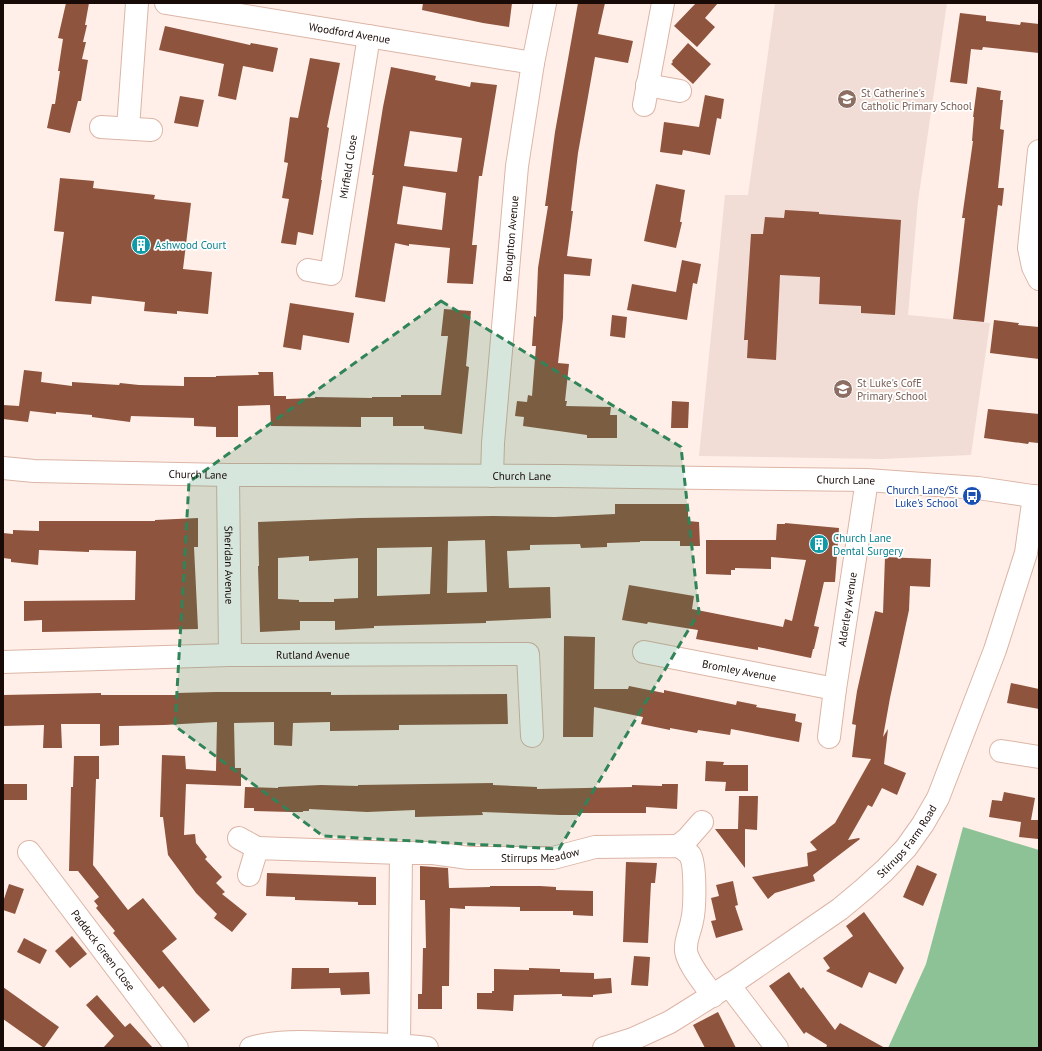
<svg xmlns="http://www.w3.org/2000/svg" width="1042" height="1051" font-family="'PT Sans',sans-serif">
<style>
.built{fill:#f1ddd6}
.forest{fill:#8dc296}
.building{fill:#8e543e;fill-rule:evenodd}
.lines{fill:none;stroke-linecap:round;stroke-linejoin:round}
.minor-casing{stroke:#dcb5a6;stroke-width:24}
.secondary-casing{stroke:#dcb5a6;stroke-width:24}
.minor{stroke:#fff;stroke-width:22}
.secondary{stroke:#fff;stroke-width:22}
.marked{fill:#308457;fill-opacity:0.2;stroke:#308457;stroke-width:3;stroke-dasharray:8 5;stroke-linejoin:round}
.labels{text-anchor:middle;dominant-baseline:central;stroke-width:3.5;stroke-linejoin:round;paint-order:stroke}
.street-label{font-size:11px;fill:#180b07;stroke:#fff}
.education-label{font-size:11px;fill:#785e54;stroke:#fff;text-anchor:start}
.culture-label{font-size:11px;fill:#0d838f;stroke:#fff;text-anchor:start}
.transit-label{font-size:11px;fill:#164399;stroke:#fff;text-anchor:end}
</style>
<rect width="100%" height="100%" fill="#ffefe8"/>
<polygon class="built" points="775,3 947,3 918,201 908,315 990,323 971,455 882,459 699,456 725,195 748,195"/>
<polygon class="forest" points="963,827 1039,850 1039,1048 888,1048 926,964"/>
<g class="building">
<polygon points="66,3 89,3 85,25 87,25 83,42 86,42 82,59 88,60 81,101 78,101 70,133 47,128 52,104 55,104 60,71 58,71 63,39 58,38"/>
<polygon points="423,3 512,3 509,27 483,23 422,10"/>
<polygon points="578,3 605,3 598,34 633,41 628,63 595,57 578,153 571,211 573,211 567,256 592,259 590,276 564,274 563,318 558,363 569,364 565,401 567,401 566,406 611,407 610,415 617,415 617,438 587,438 587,435 523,426 524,417 515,416 517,401 527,402 528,395 532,396 536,346 532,346 534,316 536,317 538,268 548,206 545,206 555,132"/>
<polygon points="696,3 718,3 705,18 715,27 697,47 674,26"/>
<polygon points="960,13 986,16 986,21 1020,25 1021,22 1039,24 1039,53 983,47 982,50 971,49 967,84 950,82"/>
<polygon points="165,26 250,45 251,43 278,48 273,72 243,66 236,100 218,96 224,64 159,50"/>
<polygon points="688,43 711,64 693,84 671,64 673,62 672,61"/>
<polygon points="310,58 340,63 327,127 329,128 321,180 322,180 313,235 298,232 296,245 281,243 289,199 282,198 288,163 284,162 290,117 298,118"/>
<path d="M391 67 436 76 435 80 470 87 471 82 497 85 482 176H479L472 245H477L473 284 447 283 450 248 409 244V246L395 243 385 302 355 297 374 175H372L383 107ZM410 131 462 138 457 172 404 166ZM403 186 446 193 442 230 397 224Z"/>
<polygon points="977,87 1001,91 1000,100 1003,100 1000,129 1004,130 998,188 1004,188 1002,206 998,205 984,322 953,319 965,218 962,218 973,141 972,141 974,117 973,117"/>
<polygon points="705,95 724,99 721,119 717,118 710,155 683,150 682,155 660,152 664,122 699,127"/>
<polygon points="180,96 204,100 198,127 174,123"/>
<polygon points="60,178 94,181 93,188 155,195 154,199 191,203 183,269 212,272 208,314 177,311 177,314 144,311 145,302 92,296 91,304 55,301 64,232 54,231"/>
<polygon points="656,184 685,190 680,222 682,222 676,248 644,241"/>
<polygon points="785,210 819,212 819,214 901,220 895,315 861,313 861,306 819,304 820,277 780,275 776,360 747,358 748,340 744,340 751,234 763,234 765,217 784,218"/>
<polygon points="682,260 701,264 697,284 693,283 687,320 627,310 632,284 676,292"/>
<polygon points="290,303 354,313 349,343 303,335 301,350 283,347"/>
<polygon points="444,309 471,311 466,366 469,367 462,434 424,429 424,426 393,426 393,417 361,417 361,427 271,426 270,405 238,406 238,437 216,437 216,427 194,426 194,418 131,416 130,422 92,417 92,415 56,412 56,414 30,411 28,422 3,419 3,405 19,406 24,370 42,372 41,382 72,386 72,382 119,385 120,383 139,385 184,386 184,377 216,377 216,376 259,375 258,372 273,372 274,396 286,396 286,399 315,398 315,397 372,398 372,397 401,397 401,395 441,395 448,336 441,336"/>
<polygon points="612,315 627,317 625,338 610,336"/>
<polygon points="994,320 1019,323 1018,325 1039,327 1039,359 990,353"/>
<polygon points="672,401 689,402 688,428 671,428"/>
<polygon points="988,409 1039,414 1038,443 1029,442 1028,444 984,438"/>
<path d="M615 504H688V521L699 522 700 546H680V541H640V542L607 543V547L581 548 580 544 530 545V550L507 551 509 588 550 587 551 618 486 621V623L374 626V628L335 630V621H300V630L260 632 258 566H259L258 522 360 518 493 516 555 517 615 514ZM485 540 487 592 447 593 448 541ZM432 547 430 594 377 596V548ZM309 556V561L358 558V598L334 599V602H299V600L278 599V558Z"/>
<polygon points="198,518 198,547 194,547 198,629 42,632 42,620 24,621 24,601 135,600 136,551 89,550 89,552 39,550 38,565 11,562 11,559 3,558 3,533 13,534 13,530 39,531 39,521 155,521 155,520"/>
<polygon points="785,523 839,528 835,582 824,582 814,626 819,627 814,649 813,649 811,658 758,647 758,650 696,639 698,630 648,622 647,624 622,620 629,585 694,596 692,609 783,627 785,619 792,621 806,560 771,557 771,569 735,568 735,570 731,570 731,575 706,574 706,540 776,540 777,524 785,524"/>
<polygon points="885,557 931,559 930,587 910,586 909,610 890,698 883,737 888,729 884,764 906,773 897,795 882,788 872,807 868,805 848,840 859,838 860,839 813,875 815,881 775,893 768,899 752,877 808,866 807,853 817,850 810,842 835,823 871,759 852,757 856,725 852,724 857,691 875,611 883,613"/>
<polygon points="564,636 595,637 594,689 628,689 629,686 664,693 664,690 736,705 737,701 757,705 756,707 796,714 795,721 802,723 799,742 731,729 730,735 698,730 697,733 670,728 670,730 641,724 643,717 594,707 593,737 563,737"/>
<polygon points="1011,683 1039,689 1039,709 1007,703"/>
<polygon points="216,692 331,692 331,695 507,694 508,724 399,725 399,730 330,731 330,722 293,723 292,746 274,745 274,722 234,723 235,768 241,768 241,786 186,784 184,835 195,834 196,843 207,857 205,859 222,877 216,883 225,892 222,894 247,914 232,932 214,918 217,914 196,893 168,855 163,817 160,817 162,755 185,756 186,769 216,771 217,722 164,725 119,726 119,745 100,746 100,724 61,724 62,748 43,748 44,725 3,726 3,695 101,693 101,695 176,695 176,693"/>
<polygon points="74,756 99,756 99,779 96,779 93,865 128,910 143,898 177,939 162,951 210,1010 194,1023 163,986 159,989 113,933 115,931 96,908 98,906 94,901 99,897 78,871 69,871 71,787 73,787"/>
<polygon points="706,761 724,762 723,765 748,765 748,791 725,791 726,782 705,781"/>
<polygon points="493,783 493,785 537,787 537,789 632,787 632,785 662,786 662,784 678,784 677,809 646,807 646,813 578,813 578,815 560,815 482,812 483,815 415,817 415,810 367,812 309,809 309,811 303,811 303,812 291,812 254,811 254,808 244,808 245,787 278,788 278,787 321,785 358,786 358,785"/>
<rect x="3" y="784" width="24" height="16"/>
<polygon points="1004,792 1035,798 1031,820 1039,820 1038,839 1019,837 1021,822 989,817 992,800 1002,801"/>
<polygon points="739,796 758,796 757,830 745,829 745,868 715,829 738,829"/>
<polygon points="626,862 657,863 655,883 651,883 648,943 623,942"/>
<polygon points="917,865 937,874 923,906 903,897"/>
<polygon points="420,866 448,868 449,888 490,887 490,886 540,886 556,887 556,890 593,891 593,916 573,915 573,911 520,911 520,907 465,906 465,909 450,908 449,986 442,986 442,1009 418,1009 418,994 422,994 423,948 426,948 425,900 420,900"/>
<polygon points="267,873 376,877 376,905 358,905 358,902 295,900 295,897 266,896"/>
<polygon points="733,881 738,905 735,906 743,930 716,938 711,921 716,920 711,898 719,896 716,885"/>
<polygon points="9,884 24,889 15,914 3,910 3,902"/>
<polygon points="864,912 904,968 896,984 869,972 862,988 826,971 830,968 823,958 853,936 846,926"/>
<polygon points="72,936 87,954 70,968 55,951"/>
<polygon points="24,938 47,950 40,964 17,952"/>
<polygon points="634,956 650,957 648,986 631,985"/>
<polygon points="292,968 329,968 329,973 369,972 370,994 341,995 340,988 291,989"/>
<polygon points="529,968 560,969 560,972 594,973 594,979 611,978 612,993 593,995 593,997 562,996 562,994 514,995 513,1011 477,1009 477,993 492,993 492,991 494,991 494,969 529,970"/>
<polygon points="789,972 801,989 803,987 835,1030 840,1023 885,1048 826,1048 827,1045 806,1032 804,1034 769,986"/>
<polygon points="3,987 59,1027 44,1048 3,1019"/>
<polygon points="97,995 125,1027 130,1023 153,1048 103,1048 114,1036 86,1005"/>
<polygon points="718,1012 736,1048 705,1048 693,1025"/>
</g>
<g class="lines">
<defs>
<g id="minor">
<path id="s1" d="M166 3 533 63"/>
<polyline points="647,85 680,91"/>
<polyline points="644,105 663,3"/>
<polyline points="101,127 151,130"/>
<polyline points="128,128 137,3"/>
<polyline points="1039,151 1029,248 1033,267 1039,279"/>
<path id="s2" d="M308 270 331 274 369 36"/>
<path id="s3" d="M228 475 230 655"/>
<path id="s4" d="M492 476 493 443 517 166 533 63 545 3"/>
<path id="s5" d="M644 652 835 689"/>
<path id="s6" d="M3 662 230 655 528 654 532 736"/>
<path id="s7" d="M829 737 835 689 867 480"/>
<polyline points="1001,751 1039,757"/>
<polyline points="239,838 257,848"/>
<polyline points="678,846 688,838 702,822"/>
<path id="s8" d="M29 852 177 1048"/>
<path id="s9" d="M249 875 257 848 401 853H433L469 858H553L595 847 678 846C682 848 687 851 690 855 696 865 695 909 692 921 690 932 685 940 686 951 688 965 705 984 713 996"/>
<polyline points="729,985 777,1048"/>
<polyline points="399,1044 401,853"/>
<path d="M251 1048C278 1040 308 1042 336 1043 366 1044 397 1044 427 1048"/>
<path id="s10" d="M604 1048 633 1039 670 1022 737 980 840 909 864 889 885 870 906 848 923 824 938 798 995 650 1026 553 1034 496"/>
</g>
<g id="secondary">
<path id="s11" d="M3 468 34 471 228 475 561 476 867 480 978 488 1039 497"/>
</g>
</defs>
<use href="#minor" class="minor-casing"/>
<use href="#secondary" class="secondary-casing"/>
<use href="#minor" class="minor"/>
<use href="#secondary" class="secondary"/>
</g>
<path class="marked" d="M441 301 681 447 699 612 559 849 323 836 175 726 189 482Z"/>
<defs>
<symbol id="school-disc" viewBox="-11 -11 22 22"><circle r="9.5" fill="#8d6e63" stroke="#fff"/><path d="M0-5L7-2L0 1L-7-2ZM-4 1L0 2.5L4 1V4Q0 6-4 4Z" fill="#fff"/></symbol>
<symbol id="building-disc" viewBox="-11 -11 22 22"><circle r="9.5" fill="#0f9aa8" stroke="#fff"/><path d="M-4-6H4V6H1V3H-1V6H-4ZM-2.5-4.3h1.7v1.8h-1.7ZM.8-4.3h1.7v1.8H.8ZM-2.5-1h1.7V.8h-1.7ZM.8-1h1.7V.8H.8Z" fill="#fff"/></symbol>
<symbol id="bus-disc" viewBox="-11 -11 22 22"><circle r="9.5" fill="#1a4fb4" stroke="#fff"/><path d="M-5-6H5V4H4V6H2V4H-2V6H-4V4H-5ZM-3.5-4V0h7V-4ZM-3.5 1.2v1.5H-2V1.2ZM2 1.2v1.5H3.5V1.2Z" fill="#fff"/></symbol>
</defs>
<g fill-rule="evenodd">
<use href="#school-disc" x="836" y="88" width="22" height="22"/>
<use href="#building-disc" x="130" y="234" width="22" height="22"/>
<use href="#school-disc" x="832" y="378" width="22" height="22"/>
<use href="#bus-disc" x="961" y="485" width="22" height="22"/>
<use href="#building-disc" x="808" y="533" width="22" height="22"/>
</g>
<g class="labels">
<g class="street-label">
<text stroke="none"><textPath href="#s1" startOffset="186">Woodford Avenue</textPath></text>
<text stroke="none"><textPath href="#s2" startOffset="132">Mirfield Close</textPath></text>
<text stroke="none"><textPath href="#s4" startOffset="238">Broughton Avenue</textPath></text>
<text stroke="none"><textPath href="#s11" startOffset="195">Church Lane</textPath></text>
<text stroke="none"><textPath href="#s11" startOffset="519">Church Lane</textPath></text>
<text stroke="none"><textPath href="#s11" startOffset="843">Church Lane</textPath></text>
<text stroke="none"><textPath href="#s3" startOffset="90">Sheridan Avenue</textPath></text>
<text stroke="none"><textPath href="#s7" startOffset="129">Alderley Avenue</textPath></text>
<text stroke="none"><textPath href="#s6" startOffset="310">Rutland Avenue</textPath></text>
<text stroke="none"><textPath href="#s5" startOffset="97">Bromley Avenue</textPath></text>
<text stroke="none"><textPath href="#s10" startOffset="371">Stirrups Farm Road</textPath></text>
<text stroke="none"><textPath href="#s9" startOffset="312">Stirrups Meadow</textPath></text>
<text stroke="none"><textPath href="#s8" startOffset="123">Paddock Green Close</textPath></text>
</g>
<g class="education-label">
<text x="861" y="93">St Catherine's<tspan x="861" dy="13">Catholic Primary School</tspan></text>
<text x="857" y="383">St Luke's CofE<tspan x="857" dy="13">Primary School</tspan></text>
</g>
<g class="culture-label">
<text x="155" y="245">Ashwood Court</text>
<text x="833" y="538">Church Lane<tspan x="833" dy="13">Dental Surgery</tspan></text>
</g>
<g class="transit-label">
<text x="958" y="490">Church Lane/St<tspan x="958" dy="13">Luke's School</tspan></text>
</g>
</g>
<rect width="1042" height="1051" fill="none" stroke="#180b07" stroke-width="8"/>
</svg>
